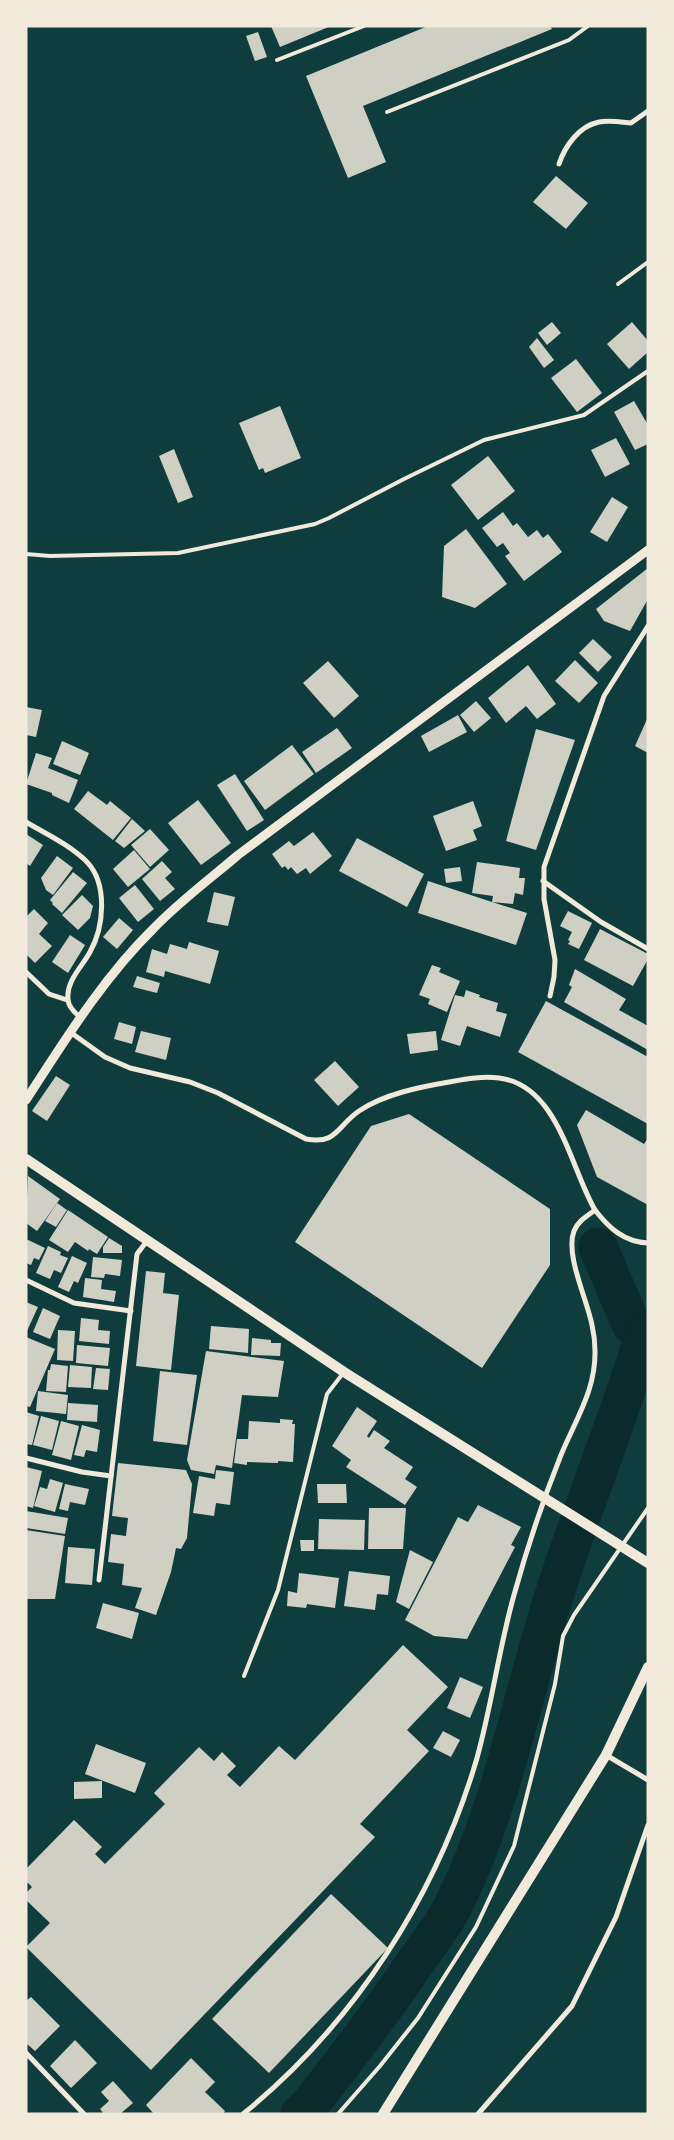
<svg xmlns="http://www.w3.org/2000/svg" width="674" height="2140" font-family="Commissioner,sans-serif">
<style>
.lines{fill:none;stroke-linecap:round;stroke-linejoin:round}
.river{stroke:#0a2a2b;stroke-width:39}
.building{fill:#cfcfc3}
.service{stroke:#f1e9da;stroke-width:4}
.minor{stroke:#f1e9da;stroke-width:5}
.tertiary{stroke:#f1e9da;stroke-width:9}
.secondary{stroke:#f1e9da;stroke-width:10}
</style>
<rect width="100%" height="100%" fill="#0f3d3e"/>
<g class="lines">
<g class="river">
<polyline points="598,1247 631,1324 644,1335"/>
<path d="M300 2114 308 2107C346 2059 383 2011 417 1960 429 1942 444 1925 453 1906 501 1810 520 1704 552 1602 580 1512 617 1425 644 1335L648 1329"/>
</g>
</g>
<g class="building">
<polygon points="271,26 331,26 280,47"/>
<polygon points="428,26 550,26 552,29 363,106 386,162 348,178 306,76"/>
<polygon points="258,32 267,57 255,61 246,36"/>
<polygon points="556,176 588,203 566,229 533,202"/>
<polygon points="552,322 561,333 547,345 538,333"/>
<polygon points="632,322 648,341 648,352 629,369 607,344"/>
<polygon points="537,338 554,360 544,368 529,347"/>
<polygon points="576,359 602,393 577,412 551,378"/>
<polygon points="634,401 648,425 648,444 635,450 614,412"/>
<polygon points="280,406 301,458 265,473 263,468 259,470 239,423"/>
<polygon points="616,438 630,464 605,477 591,450"/>
<polygon points="174,449 193,497 178,503 159,456"/>
<polygon points="488,456 515,491 478,520 451,485"/>
<polygon points="612,497 628,507 607,542 590,532"/>
<polygon points="503,512 513,526 517,523 528,537 537,530 543,538 548,534 562,552 524,581 505,556 510,553 503,543 497,547 482,528"/>
<polygon points="466,529 507,584 475,608 442,597 444,546"/>
<polygon points="648,568 648,599 630,631 604,621 596,609"/>
<polygon points="593,639 612,657 598,672 579,653"/>
<polygon points="575,660 598,683 579,703 555,681"/>
<polygon points="328,661 359,696 334,718 303,683"/>
<polygon points="528,665 556,704 537,719 526,706 506,723 488,698"/>
<polygon points="476,701 491,718 474,732 460,715"/>
<polygon points="26,707 42,710 36,737 26,735"/>
<polygon points="458,715 467,732 429,752 421,736"/>
<polygon points="648,717 648,753 635,746"/>
<polygon points="337,728 352,748 316,773 302,752"/>
<polygon points="536,729 575,740 536,850 506,841"/>
<polygon points="62,741 89,753 80,775 53,764"/>
<polygon points="292,745 314,774 265,810 244,781"/>
<polygon points="36,753 52,758 48,768 78,780 69,803 52,795 52,793 26,784"/>
<polygon points="235,774 264,820 247,831 217,785"/>
<polygon points="88,791 107,805 110,801 131,818 113,840 74,809"/>
<polygon points="198,800 231,843 201,865 168,823"/>
<polygon points="473,801 482,826 473,830 477,840 446,851 433,816"/>
<polygon points="132,819 145,831 124,848 115,841"/>
<polygon points="150,829 169,850 150,867 131,845"/>
<polygon points="313,832 332,856 310,874 306,868 297,874 291,867 288,870 285,866 282,868 272,854 289,841 294,846"/>
<polygon points="26,834 43,845 30,866 26,863"/>
<polygon points="357,838 424,874 407,907 339,871"/>
<polygon points="134,850 150,869 128,887 113,869"/>
<polygon points="57,856 73,868 53,895 46,890 41,878"/>
<polygon points="162,861 172,872 165,878 175,889 160,901 142,879"/>
<polygon points="477,862 520,868 519,878 525,878 523,895 515,893 513,904 492,902 527,913 516,945 418,913 428,881 492,902 493,896 472,893"/>
<polygon points="460,867 462,881 446,883 444,869"/>
<polygon points="73,872 87,883 62,913 52,904 53,903 50,900"/>
<polygon points="135,885 154,909 138,922 119,898"/>
<polygon points="214,892 235,897 228,926 207,922"/>
<polygon points="82,895 93,906 90,918 78,930 62,915"/>
<polygon points="34,909 48,923 39,934 52,946 35,963 26,954 26,917"/>
<polygon points="568,911 592,923 579,949 568,944 570,941 568,940 572,932 560,926"/>
<polygon points="119,918 133,930 117,949 103,937"/>
<polygon points="600,929 648,954 648,959 633,986 584,960"/>
<polygon points="70,935 85,945 68,973 52,962"/>
<polygon points="189,942 219,951 210,984 165,971 164,977 146,972 152,949 167,954 170,944 187,949"/>
<polygon points="432,965 441,968 439,972 460,981 447,1012 428,1004 430,999 419,995"/>
<polygon points="575,969 626,999 619,1010 648,1026 648,1050 564,1002 572,987 569,985"/>
<polygon points="137,976 160,983 157,993 133,987"/>
<polygon points="466,990 480,995 479,997 498,1003 496,1011 507,1014 500,1037 467,1026 460,1046 441,1040 455,995 464,997"/>
<polygon points="546,1001 648,1057 648,1124 518,1052"/>
<polygon points="119,1022 136,1027 132,1044 114,1039"/>
<polygon points="141,1031 171,1038 166,1060 135,1052"/>
<polygon points="436,1031 438,1050 410,1054 407,1034"/>
<polygon points="335,1061 359,1087 338,1106 314,1080"/>
<polygon points="56,1076 70,1085 47,1121 32,1111"/>
<polygon points="586,1110 644,1144 648,1138 648,1205 597,1177 577,1125"/>
<polygon points="409,1114 550,1209 550,1265 482,1368 295,1242 371,1126"/>
<polygon points="28,1176 60,1199 37,1231 26,1223"/>
<polygon points="57,1203 67,1210 56,1227 45,1221"/>
<polygon points="68,1210 108,1237 97,1254 89,1249 88,1251 75,1242 68,1252 49,1240"/>
<polygon points="109,1238 122,1246 122,1253 103,1253 103,1247"/>
<polygon points="26,1239 45,1248 39,1260 34,1258 31,1265 26,1263"/>
<polygon points="48,1246 61,1252 60,1255 68,1258 61,1273 54,1270 50,1279 36,1273"/>
<polygon points="72,1256 87,1263 78,1283 74,1281 69,1292 58,1287"/>
<polygon points="93,1257 122,1260 120,1276 105,1274 104,1278 91,1277"/>
<polygon points="146,1271 165,1273 163,1293 179,1295 171,1370 136,1366"/>
<polygon points="85,1278 102,1280 101,1289 116,1291 114,1302 83,1297"/>
<polygon points="26,1302 38,1307 26,1333"/>
<polygon points="43,1308 60,1316 50,1339 33,1332"/>
<polygon points="81,1318 99,1320 98,1330 110,1331 109,1344 79,1341"/>
<polygon points="211,1326 249,1329 248,1353 209,1349"/>
<polygon points="58,1330 75,1331 73,1361 57,1360"/>
<polygon points="26,1337 55,1349 30,1407 26,1406"/>
<polygon points="252,1338 271,1340 271,1343 281,1343 280,1356 251,1355"/>
<polygon points="77,1345 110,1348 108,1366 76,1363"/>
<polygon points="206,1351 284,1361 278,1397 242,1395 232,1468 216,1465 214,1474 191,1470 187,1460"/>
<polygon points="51,1364 68,1366 66,1392 46,1391 48,1370 50,1370"/>
<polygon points="70,1365 92,1367 91,1388 68,1387"/>
<polygon points="96,1368 110,1369 108,1390 93,1389"/>
<polygon points="160,1371 197,1375 187,1445 153,1441"/>
<polygon points="38,1391 68,1395 66,1414 36,1411"/>
<polygon points="68,1403 98,1405 97,1422 67,1420"/>
<polygon points="357,1407 377,1421 367,1436 369,1438 374,1430 390,1441 384,1448 413,1467 405,1479 417,1487 405,1505 346,1467 351,1460 332,1446"/>
<polygon points="26,1412 39,1416 32,1445 26,1444"/>
<polygon points="41,1416 59,1421 52,1450 33,1445"/>
<polygon points="280,1419 293,1420 292,1424 295,1424 293,1462 278,1461 278,1463 247,1462 247,1465 234,1463 237,1439 248,1439 249,1421 280,1423"/>
<polygon points="61,1421 79,1426 71,1460 52,1455"/>
<polygon points="82,1425 100,1430 97,1452 86,1450 84,1457 74,1455"/>
<polygon points="118,1463 186,1470 192,1484 187,1538 181,1549 176,1548 171,1572 156,1615 135,1608 142,1588 122,1585 124,1564 108,1562 111,1534 126,1536 128,1518 112,1516"/>
<polygon points="26,1467 42,1471 33,1508 26,1506"/>
<polygon points="216,1470 234,1472 230,1505 216,1503 214,1516 193,1513 199,1476 215,1479"/>
<polygon points="50,1479 63,1483 55,1512 34,1506 40,1487 47,1489"/>
<polygon points="65,1484 89,1489 85,1505 70,1502 68,1511 59,1509"/>
<polygon points="317,1484 346,1484 347,1503 318,1503"/>
<polygon points="478,1505 521,1527 511,1545 515,1547 467,1639 434,1636 405,1620 458,1517 468,1522"/>
<polygon points="369,1508 406,1508 403,1549 368,1549"/>
<polygon points="26,1511 68,1518 65,1534 26,1528"/>
<polygon points="319,1519 365,1520 364,1550 318,1549"/>
<polygon points="26,1530 65,1536 55,1599 26,1599"/>
<polygon points="300,1540 314,1540 314,1551 301,1551"/>
<polygon points="68,1547 95,1549 92,1585 65,1583"/>
<polygon points="410,1550 433,1562 409,1609 396,1602"/>
<polygon points="349,1571 390,1576 388,1595 377,1594 375,1610 344,1606"/>
<polygon points="299,1573 339,1578 335,1608 307,1604 306,1608 287,1606 288,1591 297,1593"/>
<polygon points="103,1603 139,1613 132,1639 96,1628"/>
<polygon points="403,1645 448,1687 407,1730 429,1751 360,1824 375,1837 151,2070 26,1947 50,1923 26,1900 26,1893 32,1887 26,1881 26,1869 74,1820 102,1847 95,1854 105,1864 165,1804 154,1793 199,1747 214,1761 222,1752 236,1766 227,1775 240,1787 279,1746 295,1760"/>
<polygon points="460,1677 483,1687 470,1718 447,1708"/>
<polygon points="443,1731 460,1740 451,1757 433,1748"/>
<polygon points="96,1744 146,1763 135,1793 85,1774"/>
<polygon points="102,1781 102,1798 74,1799 74,1782"/>
<polygon points="331,1894 388,1948 269,2073 212,2019"/>
<polygon points="31,1997 60,2026 35,2051 26,2043 26,2001"/>
<polygon points="75,2040 97,2063 71,2088 50,2066"/>
<polygon points="191,2058 215,2082 205,2092 225,2111 223,2114 154,2114 146,2105"/>
<polygon points="113,2081 133,2103 120,2114 104,2114 100,2109 109,2101 101,2092"/>
</g>
<g class="lines">
<g class="service">
<polyline points="277,60 364,26"/>
<polyline points="387,112 569,40 588,26"/>
<polyline points="618,284 648,262"/>
<polyline points="26,554 50,556 178,553 315,524 329,518 404,479 484,440 584,415 648,371"/>
<polyline points="244,1676 278,1590 327,1394 344,1372"/>
<polyline points="338,2114 380,2066 418,2018 476,1927 514,1846 555,1684 563,1636 574,1615 648,1508"/>
</g>
<g class="minor">
<path d="M559 164C565 146 579 126 599 122 609 120 621 122 631 123L648 111"/>
<path d="M26 822C46 834 70 845 87 862 108 884 104 927 90 952 82 967 66 981 68 999 68 1007 75 1013 80 1017"/>
<polyline points="543,881 601,922 648,949"/>
<polyline points="26,972 49,994 67,1000"/>
<polyline points="550,996 554,977 555,960 544,899 544,867 604,696 648,626"/>
<path d="M70 1032 105 1057 130 1068 190 1082 218 1093 306 1139C337 1145 337 1126 359 1111 384 1094 420 1087 449 1082 466 1079 482 1076 499 1078 558 1085 570 1167 595 1210 587 1216 578 1221 574 1231 565 1255 587 1299 592 1325 597 1347 596 1368 589 1390 582 1412 570 1433 561 1455 543 1500 527 1548 514 1595 499 1648 492 1704 477 1758 437 1895 354 2024 243 2114"/>
<path d="M595 1210C609 1228 624 1242 648 1243"/>
<polyline points="26,1280 74,1303 131,1311"/>
<polyline points="26,1458 82,1472 111,1476"/>
<polyline points="99,1580 137,1254 147,1241"/>
<polyline points="606,1755 648,1780"/>
<polyline points="26,2053 84,2114"/>
<polyline points="478,2114 572,2006 616,1917 648,1825"/>
</g>
<path class="tertiary" d="M26 1100C65 1040 103 978 154 928 180 901 210 879 238 855L648 550"/>
<g class="secondary">
<polyline points="26,1159 344,1372 648,1563"/>
<polyline points="383,2114 606,1755 648,1667"/>
</g>
</g>
<rect width="674" height="2140" fill="none" stroke="#f1e9da" stroke-width="55"/>
</svg>
